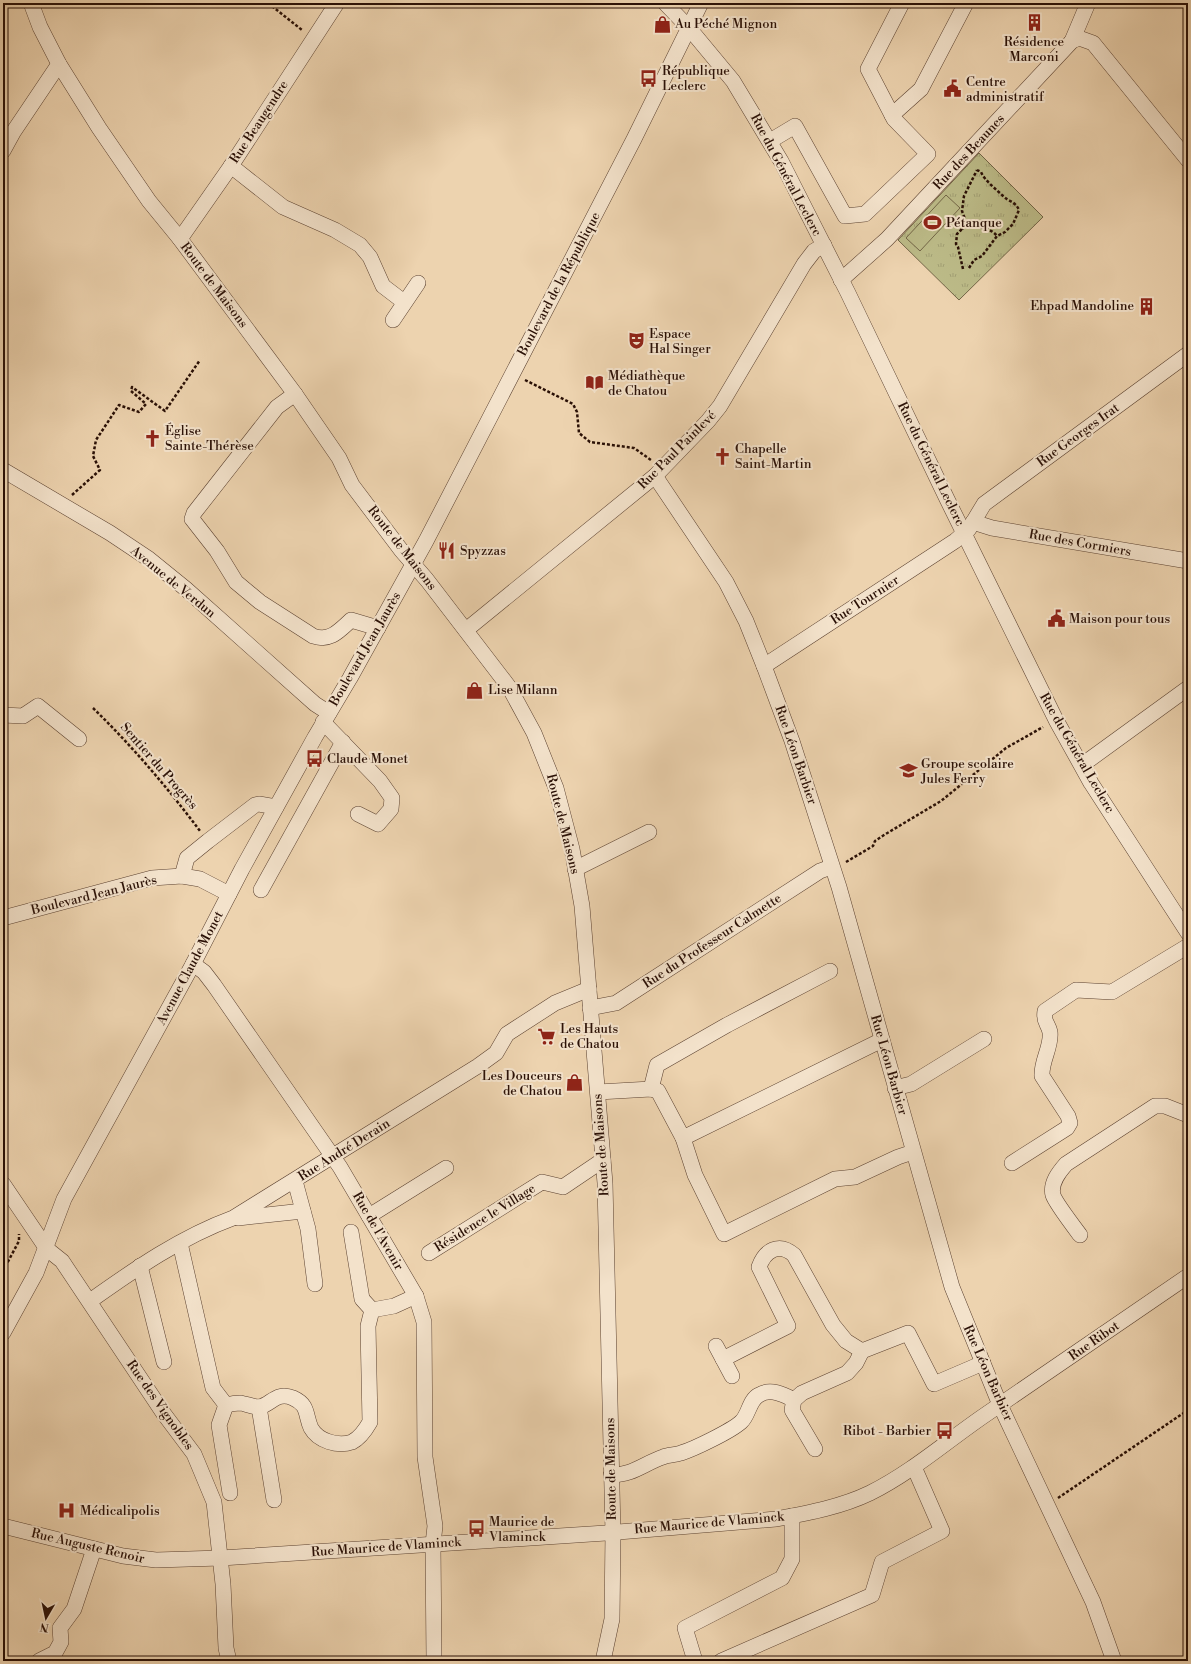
<svg xmlns="http://www.w3.org/2000/svg" width="1191" height="1664" font-family="'Libre Bodoni',serif">
<style>
.grass{fill:url(#grass-tufts);stroke:#736647}
.pitch{fill:#bcbb88;stroke:#736647}
.lines{fill:none;stroke-linecap:round;stroke-linejoin:round}
.minor-casing{stroke:#5b4130;stroke-width:16}
.path{stroke:#2a1006;stroke-width:2.5;stroke-dasharray:3 2;stroke-linecap:butt}
.minor{stroke:#f3e2cb;stroke-width:15}
.labels{text-anchor:middle;dominant-baseline:central;stroke-width:4;stroke-linejoin:round;paint-order:stroke}
.poi-label{font-size:13px;fill:#2a1006;stroke:#f3e2cb;text-anchor:start}
.street-label{font-size:13px;fill:#2a1006;stroke:#f3e2cb}
</style>
<defs>
<pattern id="grass-tufts" width="24" height="20" patternUnits="userSpaceOnUse"><rect width="24" height="20" fill="#bcbb88"/><path d="M3 7l-1-3M5 7V3M7 7l1-3M15 17l-1-3M17 17v-4M19 17l1-3" fill="none" stroke="#a2a074"/></pattern>
</defs>
<rect width="100%" height="100%" fill="#edd3af"/>
<filter id="stains"><feTurbulence type="fractalNoise" baseFrequency=".005" numOctaves="4"/><feColorMatrix values="0 0 0 0 .2 0 0 0 0 .09 0 0 0 0 .02 0 0 0 .5 -.17"/></filter>
<radialGradient id="worn" r=".72"><stop offset=".6" stop-color="#630" stop-opacity="0"/><stop offset="1" stop-color="#630" stop-opacity=".3"/></radialGradient>
<polygon class="grass" points="979,153 1043,217 959,300 898,240"/>
<polygon class="pitch" points="946,195 960,208 920,251 906,238"/>
<g class="lines">
<defs>
<g id="minor">
<polyline points="31,3 40,27 59,64 99,128 149,201 180,239 295,394 339,458 352,485 401,550 427,580 509,687 534,733 556,788 572,849 582,906 605,1183 613,1533 612,1619 603,1661"/>
<polyline points="665,3 689,28 733,81 781,161 848,293 947,499 1056,720 1091,783 1188,933"/>
<polyline points="1072,41 1088,3"/>
<polyline points="892,115 921,89 966,3"/>
<polyline points="770,141 795,126 845,216 865,214 928,154 894,119 868,69 902,3"/>
<polyline points="3,151 14,131 59,64"/>
<polyline points="231,166 283,207 335,230 360,245 370,257 383,286 404,302"/>
<polyline points="180,239 231,166 337,3"/>
<polyline points="841,280 887,239 1072,41 1079,38 1093,43 1188,160"/>
<polyline points="393,320 418,283"/>
<path d="M295 394 277 407 194 513 192 519 217 551 236 582 260 602 313 636C330 642 339 631 351 620L378 628"/>
<polyline points="3,470 110,533 149,559 186,589 315,704 329,713"/>
<polyline points="655,476 726,582 746,621 764,666 792,741 839,887 952,1287 1000,1405 1093,1602 1114,1661"/>
<polyline points="973,522 992,528 1188,561"/>
<polyline points="466,630 655,476 708,421 720,406 804,264 814,251 824,245"/>
<polyline points="764,666 955,541 969,529 984,504 1188,354"/>
<polyline points="3,715 23,716 38,706 79,739"/>
<polyline points="323,722 380,781 392,798 391,809 378,824 358,814"/>
<polyline points="1082,765 1188,688"/>
<polyline points="575,869 649,832"/>
<polyline points="182,876 187,858 208,841 255,805 259,804 276,807"/>
<polyline points="261,890 343,742"/>
<polyline points="3,918 152,878 182,876 200,879 229,894"/>
<polyline points="193,964 204,972 214,985 340,1167 416,1296 424,1322 425,1457 435,1526 433,1544 434,1661"/>
<polyline points="590,1008 616,1003 820,871 831,867"/>
<polyline points="895,1088 911,1084 984,1039"/>
<polyline points="651,1089 657,1065 727,1025 830,971"/>
<polyline points="598,1092 651,1089 658,1091 683,1138 695,1175 724,1234 835,1179 855,1177 898,1157 913,1152"/>
<polyline points="683,1138 882,1040"/>
<path d="M1012 1163 1067 1128 1070 1123 1068 1116 1042 1076C1041 1061 1052 1046 1050 1032 1048 1023 1043 1022 1045 1011L1076 990 1112 992 1188 946"/>
<polyline points="295,1181 308,1229 315,1284"/>
<polyline points="3,1184 47,1249 62,1261 164,1414 194,1454 214,1502 223,1584 226,1648 229,1661"/>
<polyline points="369,1216 446,1168"/>
<polyline points="238,1218 303,1211"/>
<polyline points="351,1232 362,1299 372,1310"/>
<path d="M1080 1235C1074 1227 1055 1202 1053 1195 1050 1183 1059 1172 1066 1164L1155 1106H1165L1188 1115"/>
<polyline points="180,1243 213,1388 226,1405"/>
<polyline points="429,1253 542,1182 563,1187 603,1160"/>
<polyline points="140,1266 164,1362"/>
<path d="M90 1301C135 1269 181 1237 233 1218L478 1066 496 1053 507 1034 555 1003 589 989"/>
<polyline points="372,1310 394,1306 416,1296"/>
<polyline points="3,1333 36,1273 64,1199 193,964 242,869 315,737 350,678 426,541 634,139 701,3"/>
<polyline points="716,1346 732,1376"/>
<path d="M723 1359 788 1326 759 1267C765 1250 779 1242 794 1255L833 1325 846 1341 862 1351"/>
<path d="M226 1405C230 1404 236 1403 241 1403 246 1404 253 1407 259 1407 271 1405 276 1391 293 1398 309 1405 305 1415 311 1428 318 1441 338 1447 352 1442 360 1438 366 1429 370 1422L368 1326 372 1310"/>
<polyline points="226,1405 219,1425 230,1493"/>
<polyline points="259,1407 274,1500"/>
<polyline points="815,1449 792,1410 794,1400 802,1393 847,1373 856,1363 862,1351 908,1333 934,1384 983,1363"/>
<path d="M611 1475C633 1475 643 1464 663 1457 668 1455 675 1455 681 1453 694 1449 731 1431 741 1422 749 1415 749 1400 759 1395 770 1388 783 1394 794 1400"/>
<path d="M3 1526 123 1556 156 1560 221 1558 606 1533 776 1519C808 1513 841 1507 870 1493 912 1472 947 1441 985 1415 1053 1368 1121 1322 1188 1276"/>
<polyline points="39,1661 55,1653 61,1642 60,1628 74,1609 94,1549"/>
<polyline points="695,1661 685,1628 782,1578 792,1559 792,1516"/>
<polyline points="721,1661 872,1595 882,1562 942,1531 914,1467"/>
</g>
</defs>
<use href="#minor" class="minor-casing"/>
<g class="path">
<polyline points="213,3 215,3"/>
<polyline points="268,3 302,30"/>
<path d="M962 229 967 225C977 227 990 227 997 236"/>
<path d="M969 268 974 260 982 256 997 236 1005 232 1013 224 1019 210C1015 201 1009 202 1003 196 996 189 985 181 981 172L977 170"/>
<polyline points="963,269 958,247 956,244 957,234 961,230 965,219 962,211 964,196 977,170"/>
<polyline points="525,380 573,404 577,412 579,433 590,442 634,448 651,460"/>
<polyline points="72,495 100,470 93,456 96,440 119,405 139,412 146,404 131,391 132,387 165,411 200,360"/>
<path d="M93 708C132 746 167 787 200 831"/>
<polyline points="846,862 873,846 875,841 884,835 941,801 1006,748 1043,727"/>
<polyline points="3,1271 19,1241 19,1234"/>
<polyline points="1058,1498 1188,1410"/>
</g>
<use href="#minor" class="minor"/>
</g>
<defs>
<symbol id="building-bare" viewBox="-9 -9 18 18"><path d="M-4-6H4V6H1V3H-1V6H-4ZM-2.5-4.3h1.7v1.8h-1.7ZM.8-4.3h1.7v1.8H.8ZM-2.5-1h1.7V.8h-1.7ZM.8-1h1.7V.8H.8Z" fill="#8f2418" stroke="#f3e2cb" stroke-width="2.5" paint-order="stroke"/></symbol>
<symbol id="shop-bare" viewBox="-9 -9 18 18"><path d="M-5-2.5h2.3a2.7 3.5 0 0 1 5.4 0H5L5.5 6h-11ZM-1.5-2.5h3a1.5 2.3 0 0 0-3 0Z" fill="#8f2418" stroke="#f3e2cb" stroke-width="2.5" paint-order="stroke"/></symbol>
<symbol id="bus-bare" viewBox="-9 -9 18 18"><path d="M-5-6H5V4H4V6H2V4H-2V6H-4V4H-5ZM-3.5-4V0h7V-4ZM-3.5 1.2v1.5H-2V1.2ZM2 1.2v1.5H3.5V1.2Z" fill="#8f2418" stroke="#f3e2cb" stroke-width="2.5" paint-order="stroke"/></symbol>
<symbol id="civic-bare" viewBox="-9 -9 18 18"><path d="M-.6-6.5H3V-4.5H.6V-3L4-1V1h2V6H-6V1h2V-1L-.6-3ZM-1.2 2.5V6h2.4V2.5Z" fill="#8f2418" stroke="#f3e2cb" stroke-width="2.5" paint-order="stroke"/></symbol>
<symbol id="stadium-bare" viewBox="-9 -9 18 18"><path d="M0-5a6.5 5 0 1 0 0 10a6.5 5 0 1 0 0-10ZM-3.5-1.8h7v3.6h-7Z" fill="#8f2418" stroke="#f3e2cb" stroke-width="2.5" paint-order="stroke"/></symbol>
<symbol id="theatre-bare" viewBox="-9 -9 18 18"><path d="M-5-5.5Q0-4 5-5.5V0Q5 5 0 6Q-5 5-5 0ZM-3.3-2.5H-1v1.5H-3.3ZM1-2.5H3.3v1.5H1ZM-2.8 1Q0 5.5 2.8 1Z" fill="#8f2418" stroke="#f3e2cb" stroke-width="2.5" paint-order="stroke"/></symbol>
<symbol id="library-bare" viewBox="-9 -9 18 18"><path d="M-6-4Q-3-5.5-.7-3.5V5Q-3 3-6 4ZM6-4Q3-5.5 .7-3.5V5Q3 3 6 4Z" fill="#8f2418" stroke="#f3e2cb" stroke-width="2.5" paint-order="stroke"/></symbol>
<symbol id="church-bare" viewBox="-9 -9 18 18"><path d="M-1.2-6h2.4v3.5h3.3v2.4h-3.3V6h-2.4V-.1h-3.3v-2.4h3.3Z" fill="#8f2418" stroke="#f3e2cb" stroke-width="2.5" paint-order="stroke"/></symbol>
<symbol id="restaurant-bare" viewBox="-9 -9 18 18"><path d="M-5-6h1v4h1v-4h1v4h1v-4h1v5L-1.5 .5V6h-2V.5L-5-1ZM5-6V6H3V1.5H1.5Q1.5-4 5-6Z" fill="#8f2418" stroke="#f3e2cb" stroke-width="2.5" paint-order="stroke"/></symbol>
<symbol id="school-bare" viewBox="-9 -9 18 18"><path d="M0-5L7-2L0 1L-7-2ZM-4 1L0 2.5L4 1V4Q0 6-4 4Z" fill="#8f2418" stroke="#f3e2cb" stroke-width="2.5" paint-order="stroke"/></symbol>
<symbol id="supermarket-bare" viewBox="-9 -9 18 18"><path d="M-6-5.5h2.5l.6 2H6L4.5 2H-2.5L-4.4-4H-6ZM-1.5 3.2a1.3 1.3 0 1 0 .1 0ZM3 3.2a1.3 1.3 0 1 0 .1 0Z" fill="#8f2418" stroke="#f3e2cb" stroke-width="2.5" paint-order="stroke"/></symbol>
<symbol id="hospital-bare" viewBox="-9 -9 18 18"><path d="M-5-5h3v3.5h4V-5h3V5h-3V1.5h-4V5h-3Z" fill="#8f2418" stroke="#f3e2cb" stroke-width="2.5" paint-order="stroke"/></symbol>
</defs>
<g fill-rule="evenodd">
<use href="#building-bare" x="1022" y="10" width="25" height="25"/>
<use href="#shop-bare" x="650" y="12" width="25" height="25"/>
<use href="#bus-bare" x="636" y="66" width="25" height="25"/>
<use href="#civic-bare" x="940" y="76" width="25" height="25"/>
<use href="#stadium-bare" x="920" y="210" width="25" height="25"/>
<use href="#building-bare" x="1134" y="294" width="25" height="25"/>
<use href="#theatre-bare" x="624" y="328" width="25" height="25"/>
<use href="#library-bare" x="582" y="370" width="25" height="25"/>
<use href="#church-bare" x="140" y="426" width="25" height="25"/>
<use href="#church-bare" x="710" y="444" width="25" height="25"/>
<use href="#restaurant-bare" x="434" y="538" width="25" height="25"/>
<use href="#civic-bare" x="1044" y="606" width="25" height="25"/>
<use href="#shop-bare" x="462" y="678" width="25" height="25"/>
<use href="#bus-bare" x="302" y="746" width="25" height="25"/>
<use href="#school-bare" x="896" y="758" width="25" height="25"/>
<use href="#supermarket-bare" x="534" y="1024" width="25" height="25"/>
<use href="#shop-bare" x="562" y="1070" width="25" height="25"/>
<use href="#bus-bare" x="932" y="1418" width="25" height="25"/>
<use href="#hospital-bare" x="54" y="1498" width="25" height="25"/>
<use href="#bus-bare" x="464" y="1516" width="25" height="25"/>
</g>
<g class="labels">
<g class="poi-label">
<text x="675" y="24">Au Péché Mignon</text>
<text x="1034" y="42" text-anchor="middle">Résidence<tspan x="1034" dy="15">Marconi</tspan></text>
<text x="662" y="71">République<tspan x="662" dy="15">Leclerc</tspan></text>
<text x="966" y="82">Centre<tspan x="966" dy="15">administratif</tspan></text>
<text x="946" y="223">Pétanque</text>
<text x="1134" y="306" text-anchor="end">Ehpad Mandoline</text>
<text x="649" y="334">Espace<tspan x="649" dy="15">Hal Singer</tspan></text>
<text x="608" y="376">Médiathèque<tspan x="608" dy="15">de Chatou</tspan></text>
<text x="165" y="431">Église<tspan x="165" dy="15">Sainte-Thérèse</tspan></text>
<text x="735" y="449">Chapelle<tspan x="735" dy="15">Saint-Martin</tspan></text>
<text x="460" y="551">Spyzzas</text>
<text x="1069" y="619">Maison pour tous</text>
<text x="488" y="690">Lise Milann</text>
<text x="327" y="759">Claude Monet</text>
<text x="921" y="764">Groupe scolaire<tspan x="921" dy="15">Jules Ferry</tspan></text>
<text x="560" y="1029">Les Hauts<tspan x="560" dy="15">de Chatou</tspan></text>
<text x="562" y="1076" text-anchor="end">Les Douceurs<tspan x="562" dy="15">de Chatou</tspan></text>
<text x="931" y="1431" text-anchor="end">Ribot - Barbier</text>
<text x="80" y="1511">Médicalipolis</text>
<text x="489" y="1522">Maurice de<tspan x="489" dy="15">Vlaminck</tspan></text>
</g>
<g class="street-label">
<text transform="translate(259 122) rotate(-57)">Rue Beaugendre</text>
<text transform="translate(969 152) rotate(-47)">Rue des Beaunes</text>
<text transform="translate(786 175) rotate(62)">Rue du Général Leclerc</text>
<text transform="translate(559 284) rotate(-62)">Boulevard de la République</text>
<text transform="translate(214 285) rotate(53)">Route de Maisons</text>
<text transform="translate(1078 435) rotate(-36)">Rue Georges Irat</text>
<text transform="translate(677 450) rotate(-45)">Rue Paul Painlevé</text>
<text transform="translate(931 464) rotate(64)">Rue du Général Leclerc</text>
<text transform="translate(1080 543) rotate(10)">Rue des Cormiers</text>
<text transform="translate(402 548) rotate(52)">Route de Maisons</text>
<text transform="translate(173 582) rotate(39)">Avenue de Verdun</text>
<text transform="translate(865 600) rotate(-33)">Rue Tournier</text>
<text transform="translate(365 649) rotate(-60)">Boulevard Jean Jaurès</text>
<text transform="translate(1077 753) rotate(60)">Rue du Général Leclerc</text>
<text transform="translate(796 755) rotate(71)">Rue Léon Barbier</text>
<text transform="translate(159 766) rotate(49)">Sentier du Progrès</text>
<text transform="translate(563 824) rotate(76)">Route de Maisons</text>
<text transform="translate(94 895) rotate(-14)">Boulevard Jean Jaurès</text>
<text transform="translate(712 941) rotate(-33)">Rue du Professeur Calmette</text>
<text transform="translate(190 968) rotate(-62)">Avenue Claude Monet</text>
<text transform="translate(889 1065) rotate(74)">Rue Léon Barbier</text>
<text transform="translate(601 1145) rotate(-94)">Route de Maisons</text>
<text transform="translate(344 1150) rotate(-32)">Rue André Derain</text>
<text transform="translate(485 1218) rotate(-32)">Résidence le Village</text>
<text transform="translate(378 1231) rotate(60)">Rue de l'Avenir</text>
<text transform="translate(1094 1341) rotate(-35)">Rue Ribot</text>
<text transform="translate(988 1373) rotate(66)">Rue Léon Barbier</text>
<text transform="translate(160 1405) rotate(55)">Rue des Vignobles</text>
<text transform="translate(611 1469) rotate(-91)">Route de Maisons</text>
<text transform="translate(709 1523) rotate(-5)">Rue Maurice de Vlaminck</text>
<text transform="translate(88 1546) rotate(13)">Rue Auguste Renoir</text>
<text transform="translate(386 1547) rotate(-4)">Rue Maurice de Vlaminck</text>
</g>
</g>
<rect width="1191" height="1664" fill="none" stroke="#edd3af" stroke-width="16"/>
<rect x="4" y="4" width="1183" height="1656" fill="none" stroke="#2a1006" stroke-width="2"/>
<rect x="8" y="8" width="1175" height="1648" fill="none" stroke="#2a1006"/>
<g transform="translate(46 1618) rotate(189)" stroke="#f3e2cb" stroke-width="3" paint-order="stroke">
<path d="M0-3L7 15L0 10L-7 15Z" fill="#2a1006"/>
<text y="-6" font-size="11" font-weight="bold" text-anchor="middle" fill="#2a1006">N</text>
</g>
<rect width="100%" height="100%" filter="url(#stains)"/>
<rect width="100%" height="100%" fill="url(#worn)"/>
</svg>
